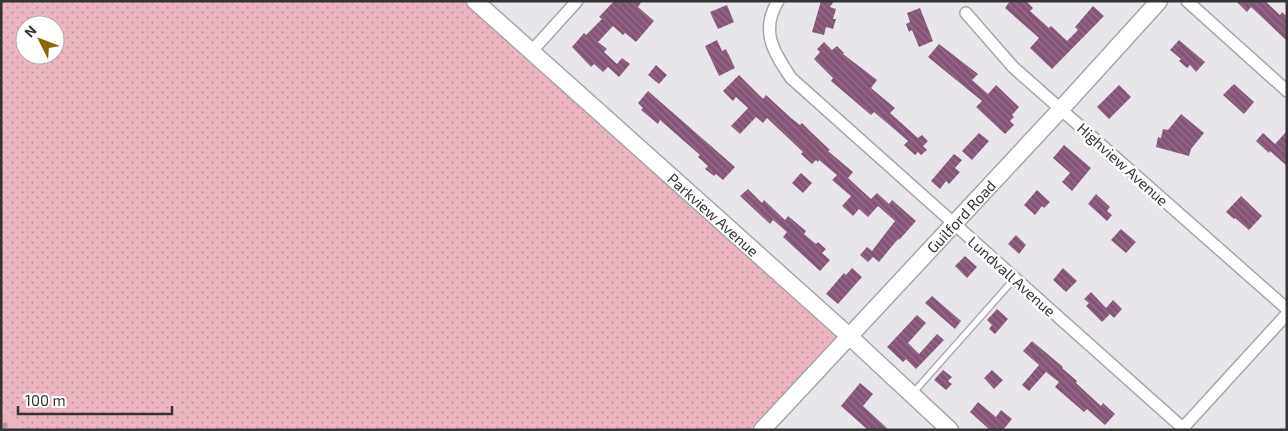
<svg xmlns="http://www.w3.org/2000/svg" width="1288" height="431" font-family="'Exo 2',sans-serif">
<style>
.grass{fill:url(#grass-dots);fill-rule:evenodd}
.cemetery{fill:url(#cemetery-stones)}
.building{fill:url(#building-back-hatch)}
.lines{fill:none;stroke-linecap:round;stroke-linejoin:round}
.lane-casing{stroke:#a9a6ab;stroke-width:8}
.street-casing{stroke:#a9a6ab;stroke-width:14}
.secondary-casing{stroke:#a9a6ab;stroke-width:19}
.lane{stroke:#fff;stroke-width:5.5}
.street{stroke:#fff;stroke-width:11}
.secondary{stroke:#fff;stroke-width:16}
.labels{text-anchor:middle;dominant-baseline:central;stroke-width:5;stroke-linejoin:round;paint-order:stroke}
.street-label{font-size:15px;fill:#343335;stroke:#fff}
</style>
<defs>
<pattern id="grass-dots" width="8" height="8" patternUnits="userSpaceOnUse" patternTransform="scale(1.25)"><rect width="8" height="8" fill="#ebb6c0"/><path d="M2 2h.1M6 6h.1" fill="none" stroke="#bf959d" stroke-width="1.8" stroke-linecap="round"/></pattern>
<pattern id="cemetery-stones" width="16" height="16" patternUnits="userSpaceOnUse" patternTransform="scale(1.25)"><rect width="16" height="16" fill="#ebb6c0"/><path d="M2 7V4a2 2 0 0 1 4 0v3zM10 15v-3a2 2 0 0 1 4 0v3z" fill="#bf959d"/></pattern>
<pattern id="building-back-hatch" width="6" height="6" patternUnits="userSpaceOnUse" patternTransform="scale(1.25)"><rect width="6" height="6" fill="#855577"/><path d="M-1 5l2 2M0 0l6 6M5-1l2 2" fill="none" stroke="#94708a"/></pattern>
</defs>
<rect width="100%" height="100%" fill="#e9e6eb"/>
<path class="grass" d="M1 1H465L841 333 753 430H26L1 408ZM25 25H55V55H25Z"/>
<polygon class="cemetery" points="1,408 26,430 1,430"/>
<g class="building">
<polygon points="614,1 642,1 638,7 654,21 636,42 625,33 623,35 613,26 598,42 607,49 604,52 617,64 622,58 630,64 619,77 608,67 603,72 594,64 591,67 572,47 584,33 586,35 602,19 599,17"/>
<polygon points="821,1 834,1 830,7 836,9 833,19 836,19 833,29 826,27 824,35 812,32"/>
<polygon points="1010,1 1026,1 1033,8 1030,11 1049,28 1051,26 1067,41 1078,30 1075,27 1093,6 1104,16 1052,69 1030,48 1039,38 1005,8"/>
<polygon points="1236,1 1265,1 1280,15 1282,12 1287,17 1287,41 1251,7 1247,12"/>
<polygon points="727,5 734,22 718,29 710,12"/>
<polygon points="920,8 933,41 919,47 912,30 909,32 906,24 910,22 907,13"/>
<polygon points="717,40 722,51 726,49 735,68 719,76 705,46"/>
<polygon points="1179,40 1205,62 1196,72 1190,65 1187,68 1179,61 1181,59 1170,50"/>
<polygon points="824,42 832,50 837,46 844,53 843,54 877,80 871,88 895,108 890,113 918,138 922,135 928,141 923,146 927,150 921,155 918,152 915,155 904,145 908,141 900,134 874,112 871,115 831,81 833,78 814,59 820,52 817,49"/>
<polygon points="939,44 978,74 972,80 988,94 996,85 1019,107 1012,115 1014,117 1010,121 1014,125 1005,134 976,107 982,101 928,57"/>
<polygon points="656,65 667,75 659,84 648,75"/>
<polygon points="739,75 763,99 766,95 791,118 800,125 802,123 812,133 830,150 828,151 853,172 848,178 871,199 877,193 889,204 892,200 916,221 899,240 898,239 879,262 873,257 868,262 860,255 867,247 872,251 895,221 878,206 868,217 859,209 853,216 842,206 851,196 832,180 837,175 819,160 818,162 816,160 812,164 801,154 803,152 767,118 763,123 756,117 740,134 731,126 748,108 736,97 733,101 723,91"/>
<polygon points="1234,84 1254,102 1244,114 1223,95"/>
<polygon points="1119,85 1131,97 1109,119 1097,107"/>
<polygon points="648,91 735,167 723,180 716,174 714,176 705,169 708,166 698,157 700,155 660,120 658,124 641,110 643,108 638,103"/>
<polygon points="1181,114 1204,133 1191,149 1189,156 1156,147 1158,137 1161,138 1163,129 1168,130"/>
<polygon points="1287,131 1287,166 1270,151 1269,153 1256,141 1263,133 1275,144"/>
<polygon points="979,133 989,141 972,160 962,151"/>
<polygon points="1064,145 1091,168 1072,191 1062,182 1070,173 1053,158"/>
<polygon points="954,154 962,160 955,168 960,172 949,184 946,181 940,189 931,181"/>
<polygon points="801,173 812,183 803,193 792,183"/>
<polygon points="748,189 762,203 764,200 785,220 788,216 806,231 804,234 816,244 818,242 826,249 822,253 830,260 820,271 783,237 787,232 773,220 770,224 740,196"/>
<polygon points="1037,190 1050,202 1044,208 1042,206 1035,215 1024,205"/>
<polygon points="1096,194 1110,207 1107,211 1112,215 1107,221 1088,204"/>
<polygon points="1241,196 1262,216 1249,230 1235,218 1234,219 1226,212"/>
<polygon points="1121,229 1136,242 1126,253 1111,240"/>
<polygon points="1016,235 1026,245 1019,254 1008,244"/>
<polygon points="965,256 977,267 967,278 955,266"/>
<polygon points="852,268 862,277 838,304 826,294 844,273 846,275"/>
<polygon points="1063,268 1077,281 1066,292 1053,280"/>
<polygon points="1091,292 1106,308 1113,300 1122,309 1114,318 1110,314 1102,322 1086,306 1089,303 1084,299"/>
<polygon points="932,296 961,321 955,329 925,303"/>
<polygon points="997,309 1008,319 995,334 989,329 992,325 987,320"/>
<polygon points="917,315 926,323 908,343 919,354 937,334 944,340 916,369 906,359 903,362 887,347"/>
<polygon points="1032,341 1063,367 1062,368 1077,381 1076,383 1101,406 1103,403 1115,414 1105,425 1087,409 1084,412 1055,387 1059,382 1046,372 1029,391 1022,385 1039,365 1023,351"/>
<polygon points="943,370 952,377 948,381 952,384 946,390 934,380"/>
<polygon points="992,370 1003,380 994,389 984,378"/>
<polygon points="860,383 873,394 863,406 889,430 868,430 841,406"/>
<polygon points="978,402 996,417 1001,410 1012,419 1003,430 990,430 970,412"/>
</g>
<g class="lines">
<defs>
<polyline id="lane" points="913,393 1015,278"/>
<g id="street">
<path d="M778 1C760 31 773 51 791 78L1185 430"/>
<polyline points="1187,1 1287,91"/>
<polyline points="966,13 1013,67 1287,309"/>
<polyline points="531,52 577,1"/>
<polyline points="1181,430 1287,314"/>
</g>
<g id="secondary">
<path id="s1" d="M475 1 849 336 950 430"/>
<path id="s2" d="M762 430 1061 109 1159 1"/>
</g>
</defs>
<use href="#lane" class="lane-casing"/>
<use href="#street" class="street-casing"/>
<use href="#secondary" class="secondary-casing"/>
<use href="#lane" class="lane"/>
<use href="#street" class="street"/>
<use href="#secondary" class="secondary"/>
</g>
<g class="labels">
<g class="street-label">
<text transform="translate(1123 164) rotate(42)">Highview Avenue</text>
<text stroke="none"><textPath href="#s1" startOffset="320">Parkview Avenue</textPath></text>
<text stroke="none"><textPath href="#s2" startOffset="292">Guilford Road</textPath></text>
<text transform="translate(1012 276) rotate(42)">Lundvall Avenue</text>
</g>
</g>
<rect width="1288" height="431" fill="none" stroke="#343335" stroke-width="5"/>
<g transform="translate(40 40) rotate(312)"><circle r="24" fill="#ffffff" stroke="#aeadae"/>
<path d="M0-4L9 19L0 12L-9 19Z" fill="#876905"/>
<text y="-8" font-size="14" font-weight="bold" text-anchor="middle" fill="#343335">N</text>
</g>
<path d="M18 406v8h154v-8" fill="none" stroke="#343335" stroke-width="2.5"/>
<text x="25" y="406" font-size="15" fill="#343335" stroke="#ffffff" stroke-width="4" paint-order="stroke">100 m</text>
</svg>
